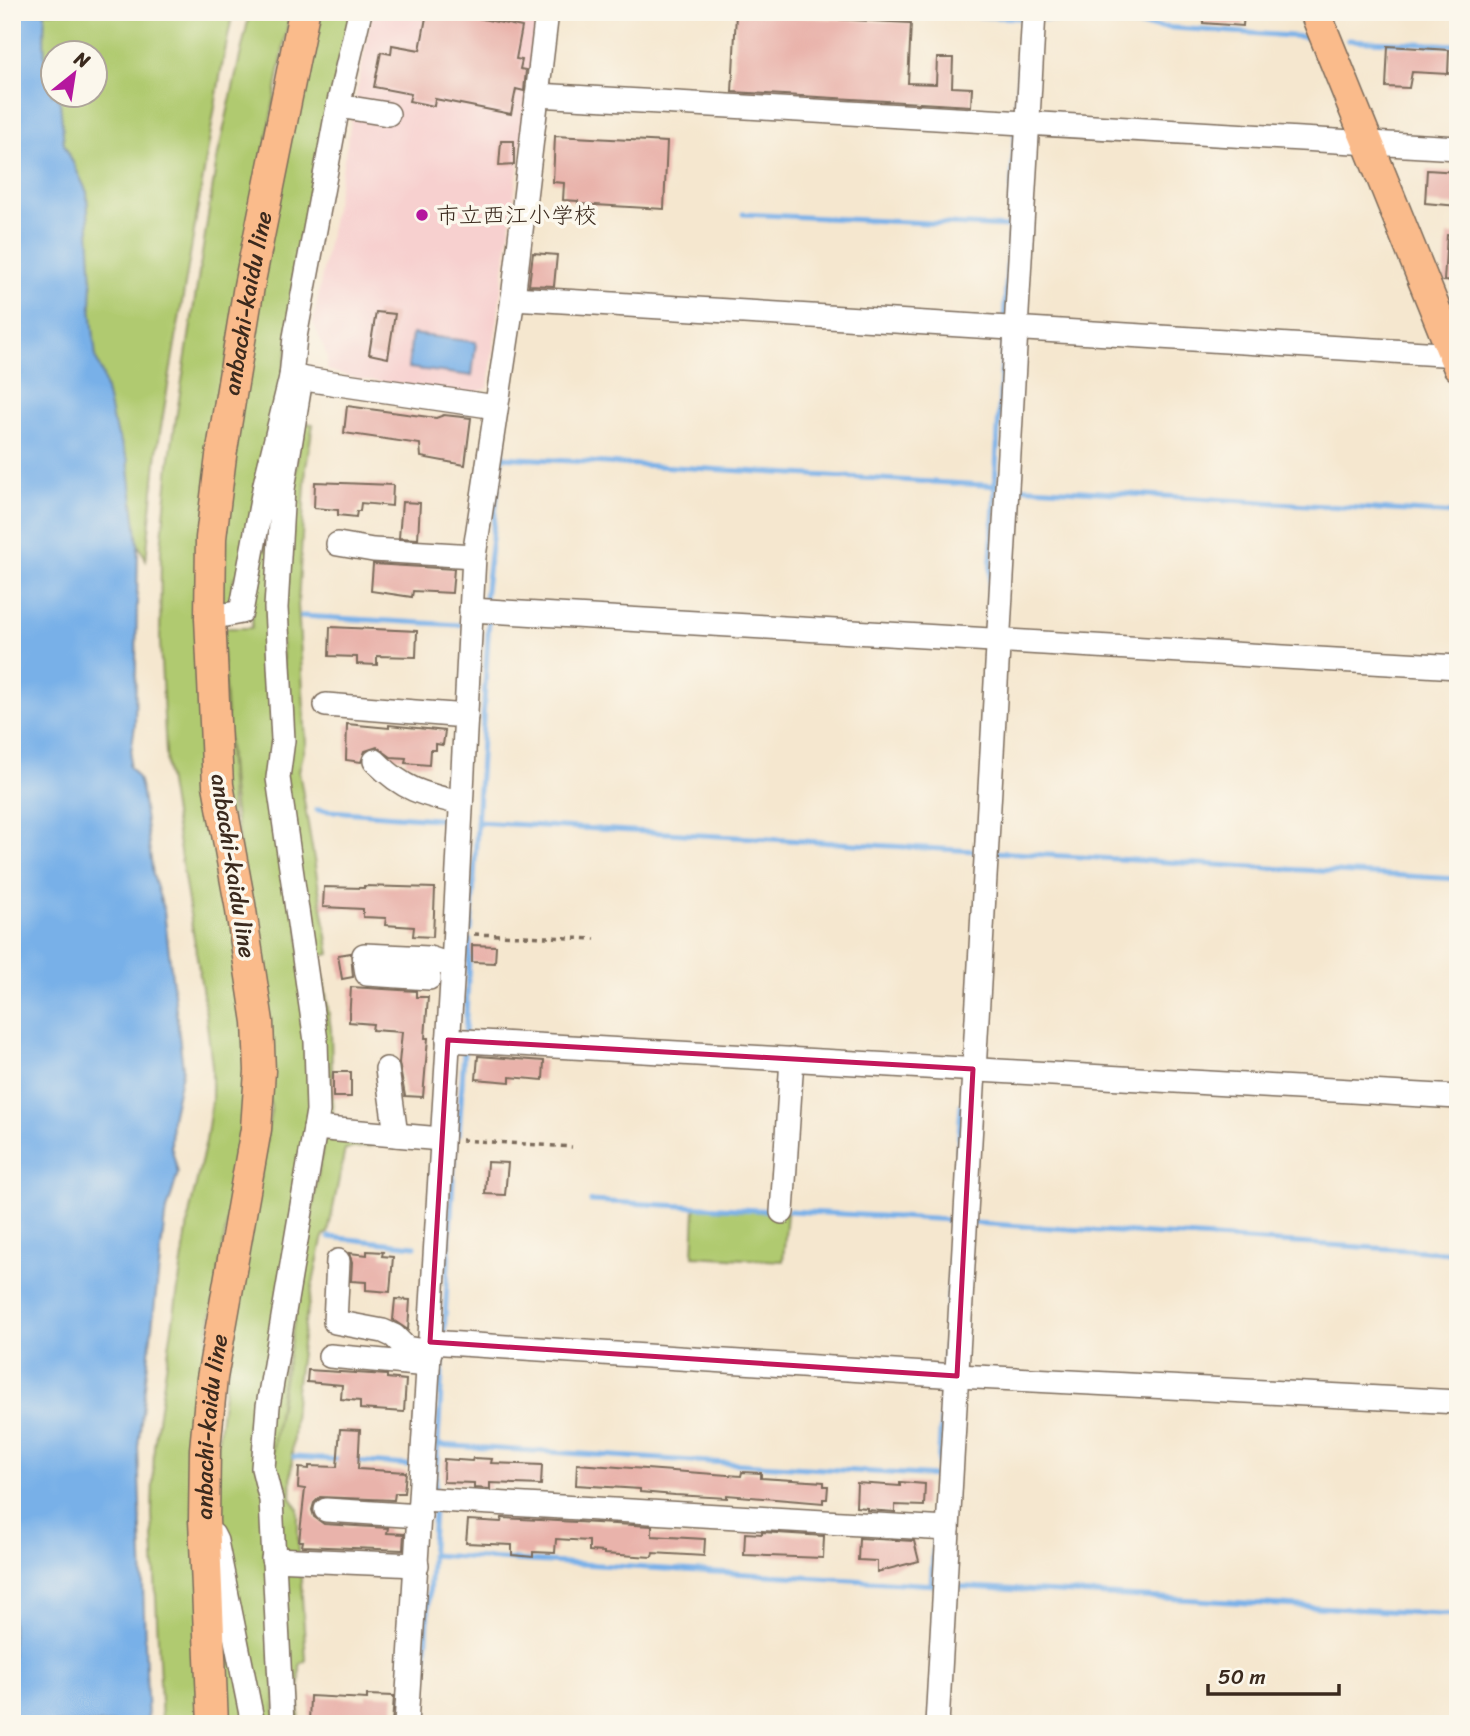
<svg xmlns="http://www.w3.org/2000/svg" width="1470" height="1736" font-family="Sriracha,'Klee One',sans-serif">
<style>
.built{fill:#f7d0cf}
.green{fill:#b0ca70;stroke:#767a47;stroke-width:2;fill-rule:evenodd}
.water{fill:#78b0e8;stroke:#5a6d83;stroke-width:2}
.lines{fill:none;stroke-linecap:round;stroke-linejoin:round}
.stream{stroke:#78b0e8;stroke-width:5}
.building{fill:#e9b3ab}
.minor-casing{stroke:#7c6c5c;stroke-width:26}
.major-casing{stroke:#7c6c5c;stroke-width:33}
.path{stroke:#7c6c5c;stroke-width:3.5;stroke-dasharray:5 5;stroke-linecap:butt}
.minor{stroke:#fff;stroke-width:23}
.major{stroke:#fabb8b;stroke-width:30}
.marked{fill:none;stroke:#c2185b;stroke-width:5;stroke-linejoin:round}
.poi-dot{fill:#b5179e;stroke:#fbf7ec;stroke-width:2.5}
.labels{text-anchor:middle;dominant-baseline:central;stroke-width:7;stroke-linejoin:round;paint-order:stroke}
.poi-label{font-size:23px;fill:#3b2a1e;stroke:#fbf7ec;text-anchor:start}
.street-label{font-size:23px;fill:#3b2a1e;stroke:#fbf7ec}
</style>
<rect width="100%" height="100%" fill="#fbf7ec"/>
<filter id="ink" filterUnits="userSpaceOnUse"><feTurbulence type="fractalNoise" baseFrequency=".0143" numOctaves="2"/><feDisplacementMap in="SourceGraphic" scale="14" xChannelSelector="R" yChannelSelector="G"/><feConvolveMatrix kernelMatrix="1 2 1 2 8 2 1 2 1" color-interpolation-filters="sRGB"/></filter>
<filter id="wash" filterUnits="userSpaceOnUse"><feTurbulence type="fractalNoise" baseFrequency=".00686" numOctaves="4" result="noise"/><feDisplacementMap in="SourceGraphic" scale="28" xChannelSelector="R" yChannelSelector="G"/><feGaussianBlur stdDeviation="1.57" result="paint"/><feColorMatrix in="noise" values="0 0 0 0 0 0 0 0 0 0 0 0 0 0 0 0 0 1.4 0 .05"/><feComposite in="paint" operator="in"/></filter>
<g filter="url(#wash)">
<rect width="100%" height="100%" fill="#f5e7cf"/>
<polygon class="built" points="372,12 519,12 533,14 538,22 488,388 473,394 359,379 327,370 327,356 313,322"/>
<g class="green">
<path d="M12 12H233L221 71 157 451 146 560 12 290ZM52 52H94V94H52Z"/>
<polygon points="250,12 290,12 211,449 248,1098 201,1377 203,1724 162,1724 152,1514 154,1446 190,1210 206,1141 212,1099 212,1066 205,1007 167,771 160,644 161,549 169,463 217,159"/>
<polygon points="314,12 354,12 243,577 234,577 232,607 220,608 226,499 278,179"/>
<polygon points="313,388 305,423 313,424 306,468 298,604 306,743 299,771 330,954 320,956 331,1029 333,1121 326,1126 287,809 281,609 304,397"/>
<polygon points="281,445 272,607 313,1102 267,1514 276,1724 261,1724 217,1508 216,1456 225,1385 271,1109 232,787 221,632 226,628 252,628 253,576"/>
<polygon points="324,1139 378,1139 372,1146 345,1149 328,1233 324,1235 322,1240 305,1322 296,1390 292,1453 291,1498 298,1508 298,1553 283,1553 271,1459"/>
<polygon points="695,1208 787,1213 783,1261 693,1256"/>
<polygon points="283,1566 300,1566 306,1660 300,1665 299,1724 287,1724"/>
<polygon points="218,1570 248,1724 225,1724"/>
</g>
<g class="water">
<path d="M12 12H45C44 30 43 48 46 66 48 76 52 84 52 94L56 95 60 102 64 144 87 192 92 284 91 306 96 358 103 376 113 422 128 460 138 544 135 725 129 766 138 778 142 793 153 875 164 911 183 1068 172 1118 171 1146 178 1173 165 1217 138 1447 148 1724H12Z"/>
<polygon points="412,334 476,342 472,376 408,368"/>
</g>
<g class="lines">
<g class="stream">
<polyline points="863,12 1022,18"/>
<polyline points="1043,19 1306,37"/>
<polyline points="1348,40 1458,45"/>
<polyline points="1016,116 1023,12"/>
<polyline points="743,214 1010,227"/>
<polyline points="1004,322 1015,130"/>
<polyline points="501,457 1001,486"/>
<polyline points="1015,487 1458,514"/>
<polyline points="485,598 505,428"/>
<polyline points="302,616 459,625"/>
<polyline points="987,634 1003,338"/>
<polyline points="317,810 449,820"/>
<polyline points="477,822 976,851"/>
<polyline points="995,852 1458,879"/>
<polyline points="471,930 489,617"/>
<polyline points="465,1034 470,940"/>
<polyline points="459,1134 464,1050"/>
<polyline points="591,1201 776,1211"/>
<polyline points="789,1211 952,1220"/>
<polyline points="974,1223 1458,1253"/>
<polyline points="329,1237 415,1246"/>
<polyline points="1455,1252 1458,1203"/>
<polyline points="444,1336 455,1143"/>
<polyline points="944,1367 961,1105"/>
<polyline points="437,1445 938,1476"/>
<polyline points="294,1457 343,1460"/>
<polyline points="353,1461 408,1465"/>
<polyline points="435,1494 443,1354"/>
<polyline points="935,1521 943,1384"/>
<polyline points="431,1555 936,1585"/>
<polyline points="931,1585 934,1539"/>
<polyline points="952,1586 1458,1615"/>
<polyline points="422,1724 434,1509"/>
</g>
</g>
<g id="blocks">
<g class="building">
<polygon points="427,12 448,12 522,27 516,59 522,60 520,69 526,70 524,91 516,89 511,114 435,99 434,106 409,101 411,94 374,87 381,52 391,54 392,45 420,50"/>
<polygon points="1204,12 1244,12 1243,26 1203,23"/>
<polygon points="736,14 911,23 908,83 936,84 937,58 953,58 952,87 972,88 971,106 732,92"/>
<polygon points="1388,46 1449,50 1448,74 1412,72 1409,88 1386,87"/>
<polygon points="555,136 667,142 664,209 578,204 578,201 563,200 564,183 553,182"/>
<polygon points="501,141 514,141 514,165 499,166"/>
<polygon points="1427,170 1458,172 1458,206 1425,203"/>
<polygon points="1447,235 1458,235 1458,282 1444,281"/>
<polygon points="533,253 557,255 554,286 529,285"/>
<polygon points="376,312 395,314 388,358 369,354"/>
<polygon points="347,406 436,418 444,415 471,418 465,465 421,457 420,444 344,433"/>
<polygon points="315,482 393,485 392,506 361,503 360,511 357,511 356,517 338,515 338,510 314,508"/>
<polygon points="402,502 420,503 418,539 399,538"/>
<polygon points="373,564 454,569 452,593 413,591 412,597 371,591"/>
<polygon points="330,627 417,631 416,657 377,656 377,665 357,664 357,657 329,656"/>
<polygon points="347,724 389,728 389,725 445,731 443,745 436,744 436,750 430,750 429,765 405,763 406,758 391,757 377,747 365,751 361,762 346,760"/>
<polygon points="364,886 435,888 433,937 413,936 414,927 385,925 386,918 363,917 363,909 323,907 324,887 364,888"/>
<polygon points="472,945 496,946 495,963 472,962"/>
<polygon points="351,953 353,977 342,979 338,955"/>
<polygon points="351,987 416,991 416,997 428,997 425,1038 428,1038 423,1097 405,1096 399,1063 402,1032 372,1030 373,1024 349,1022"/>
<polygon points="478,1056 544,1061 543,1080 510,1077 510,1082 476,1079"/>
<rect x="333" y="1072" width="18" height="25"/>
<polygon points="487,1162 508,1163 505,1195 485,1194"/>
<polygon points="367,1251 383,1252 382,1256 393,1257 390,1292 366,1290 366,1282 351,1281 352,1262 349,1253 367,1255"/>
<polygon points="395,1299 410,1300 408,1330 393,1320"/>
<polygon points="308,1370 387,1375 387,1378 406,1380 404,1412 360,1409 360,1401 341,1399 342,1385 307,1382"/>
<polygon points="340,1429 360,1430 358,1469 406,1472 404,1493 395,1493 394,1500 320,1497 314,1503 312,1510 314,1517 324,1524 388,1528 387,1533 404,1534 403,1550 302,1546 303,1541 299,1541 305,1489 298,1488 299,1468 309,1469 309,1466 337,1467"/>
<polygon points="473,1458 492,1459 491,1463 542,1465 541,1485 490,1483 490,1489 474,1488 474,1483 443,1482 444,1459 472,1461"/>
<polygon points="577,1464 741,1476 742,1472 761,1473 761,1478 824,1482 824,1486 828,1486 827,1499 823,1499 823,1503 727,1495 727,1498 675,1495 640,1492 640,1489 576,1485"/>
<polygon points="900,1482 925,1484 924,1506 895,1505 895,1512 867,1510 867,1508 856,1507 857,1483 900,1486"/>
<polygon points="502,1518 652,1526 652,1536 705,1539 704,1556 653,1553 652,1557 604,1554 604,1552 589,1551 589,1541 556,1539 555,1553 533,1552 533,1557 512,1555 512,1545 466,1543 468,1520 501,1522"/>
<polygon points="762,1532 824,1536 823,1558 744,1555 745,1533 762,1534"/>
<polygon points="859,1538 914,1541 919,1561 877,1572 877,1561 858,1560"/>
<polygon points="367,1695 394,1696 392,1724 309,1724 310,1696 367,1699"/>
</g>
</g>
</g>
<g filter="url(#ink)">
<use href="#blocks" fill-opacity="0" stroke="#7c6c5c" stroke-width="2"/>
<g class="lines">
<defs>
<g id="minor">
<polyline points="537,95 1458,148"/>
<polyline points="338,106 388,114"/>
<polyline points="513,298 1458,355"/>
<polyline points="291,377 496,407"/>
<polyline points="338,544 373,550 474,556"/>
<polyline points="471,610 1458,667"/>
<polyline points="210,618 241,612 265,484 291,377 295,337 338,106 360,12"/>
<polyline points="326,705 466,716"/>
<path d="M375 761C404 790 422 794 461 803"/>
<polyline points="429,978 367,974 364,955 429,958 453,966"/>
<polyline points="448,1040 1458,1097"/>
<polyline points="387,1069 396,1135"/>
<polyline points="315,1128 441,1139"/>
<polyline points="782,1212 792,1059"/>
<polyline points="338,1261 335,1322 383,1331 394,1336 406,1348 430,1352"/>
<polyline points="430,1342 957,1376 1458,1402"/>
<polyline points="330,1356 428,1365"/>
<polyline points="421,1499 948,1529"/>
<polyline points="326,1510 420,1516"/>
<polyline points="213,1535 216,1541 253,1724"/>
<polyline points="273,1559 417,1565"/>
<polyline points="282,1724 271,1500 263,1468 268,1406 318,1111 316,1041 278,778 283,740 276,608 283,489 301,378"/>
<polyline points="406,1724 453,966 474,556 513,298 547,12"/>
<polyline points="937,1724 1034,12"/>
</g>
<g id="major">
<polyline points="1315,12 1458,366"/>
<path id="s1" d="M213 1724 204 1520 205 1449 212 1378 256 1129 260 1071 258 1022 240 904 218 785 210 618 211 538 221 456 249 286 304 12"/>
</g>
</defs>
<use href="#minor" class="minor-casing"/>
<use href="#major" class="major-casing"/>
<g class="path">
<polyline points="474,934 595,939"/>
<polyline points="461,1140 572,1147"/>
</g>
<use href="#minor" class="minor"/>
<use href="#major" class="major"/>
</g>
</g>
<path class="marked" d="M448 1040 973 1069 957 1376 430 1342Z"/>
<circle class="poi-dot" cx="422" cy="215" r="7"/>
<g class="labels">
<g class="poi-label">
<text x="436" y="215">市立西江小学校</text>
</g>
<g class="street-label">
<text stroke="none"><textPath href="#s1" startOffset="1432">anbachi-kaidu line</textPath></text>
<text transform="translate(233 866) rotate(81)">anbachi-kaidu line</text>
<text stroke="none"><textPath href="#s1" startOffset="298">anbachi-kaidu line</textPath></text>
</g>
</g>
<rect width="1470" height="1736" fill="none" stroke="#fbf7ec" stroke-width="42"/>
<g transform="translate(74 74) rotate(30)"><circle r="33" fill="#fbf7ec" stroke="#aea59a" stroke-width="2"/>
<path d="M0-5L12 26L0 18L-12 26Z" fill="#b5179e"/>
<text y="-10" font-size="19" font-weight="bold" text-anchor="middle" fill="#3b2a1e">N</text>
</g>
<path d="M1208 1684v10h131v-10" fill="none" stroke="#3b2a1e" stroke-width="3.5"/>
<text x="1218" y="1684" font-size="21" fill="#3b2a1e" stroke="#fbf7ec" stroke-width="5" paint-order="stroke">50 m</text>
</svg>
